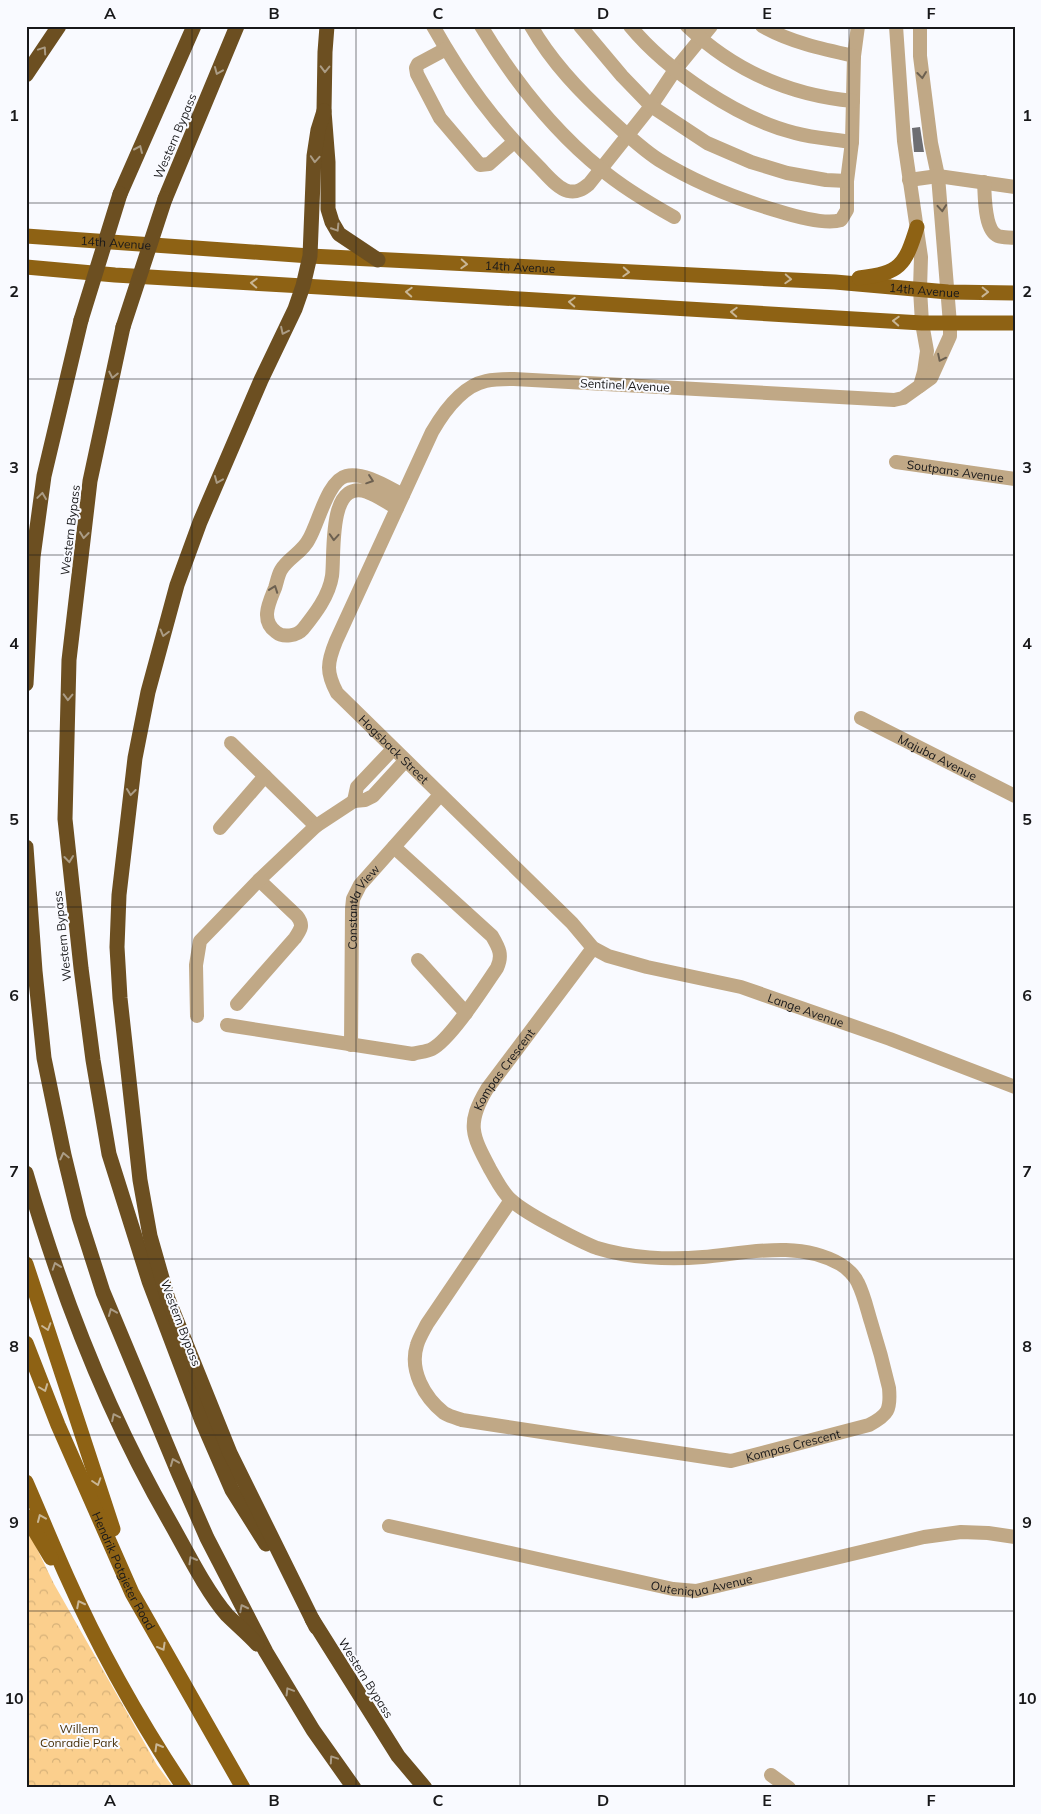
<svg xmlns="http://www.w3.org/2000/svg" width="1041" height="1814" font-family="Mulish,sans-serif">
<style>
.park{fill:url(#park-crowns)}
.building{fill:#6d6e73}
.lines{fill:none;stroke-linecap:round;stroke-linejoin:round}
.minor{stroke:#c0a886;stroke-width:14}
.major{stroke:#8e6214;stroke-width:15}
.highway{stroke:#6c4f21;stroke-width:15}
.highway-bridge{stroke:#6c4f21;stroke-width:15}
.oneway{stroke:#ab9c85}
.oneway2{stroke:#6c6050}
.oneway3{stroke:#c9b695}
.grid{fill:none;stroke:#18181a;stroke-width:1;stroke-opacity:0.55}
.labels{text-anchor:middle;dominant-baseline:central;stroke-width:4;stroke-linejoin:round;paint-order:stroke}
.street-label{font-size:12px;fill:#18181a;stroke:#f9faff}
.park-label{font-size:12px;fill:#47300a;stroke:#f9faff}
.neatline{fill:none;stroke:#18181a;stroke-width:2}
.grid-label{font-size:16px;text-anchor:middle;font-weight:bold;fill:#18181a}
</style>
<defs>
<pattern id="park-crowns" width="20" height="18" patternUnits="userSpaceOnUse" patternTransform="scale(1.25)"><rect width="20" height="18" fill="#fbcf8d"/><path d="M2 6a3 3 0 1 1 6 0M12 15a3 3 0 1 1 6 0" fill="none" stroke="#d6b179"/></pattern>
</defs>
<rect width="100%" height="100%" fill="#f9faff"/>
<polygon class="park" points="26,1526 54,1584 157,1765 174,1788 26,1788"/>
<polygon class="building" points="920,127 924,152 914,152 912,128"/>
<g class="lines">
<g class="minor">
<path d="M433 26C464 81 494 122 539 167 547 175 557 188 568 191 577 193 583 189 589 184L651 106 675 70 711 26"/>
<path d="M481 26C513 79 553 130 601 169 623 188 649 203 674 217"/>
<path d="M531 26C552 63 581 93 612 121 627 135 642 149 659 160 696 183 737 199 778 211 794 216 826 225 841 220L847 210V181L852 142 854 56 858 26"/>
<polyline points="580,26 622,76 651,106 707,143 751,162 787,173 826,180 847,181"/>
<path d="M630 26C667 71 739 119 795 133 813 138 833 139 852 142"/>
<path d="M687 26C733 70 789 95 853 101"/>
<path d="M762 26C790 42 822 49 854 56"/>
<polyline points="896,26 904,141 921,257 920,289 922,323 927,351 924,372 920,386"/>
<path id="s1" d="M920 26V56L931 143 938 176 950 324V336L931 378 903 398 894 400 514 379C505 379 495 379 486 381 462 386 443 413 432 432L336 641C327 663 326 672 337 693L572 923 593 948 608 956 647 967 741 987 890 1039 1015 1087"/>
<polyline points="446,49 418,64 416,68 417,74 440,118 480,165 489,164 514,142"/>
<polyline points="909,180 938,176 1015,187"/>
<path d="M984 182C985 196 984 230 998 236 1003 238 1010 237 1015 238"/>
<path id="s2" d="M896 462 1015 479"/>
<path d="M397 508C387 503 377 495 367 492 327 478 335 556 332 576 329 596 315 614 303 629 297 636 283 638 276 632 260 620 269 603 275 588 277 582 278 575 281 570 288 558 303 552 309 539 318 524 328 480 346 476 365 472 387 487 403 495"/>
<path id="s3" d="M861 718 1015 796"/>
<polyline points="231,743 316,826"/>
<polyline points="354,801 357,787 393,749"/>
<polyline points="220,828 265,776"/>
<polyline points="418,960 466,1013"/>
<path d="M237 1004 295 938C301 929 304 925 297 916L259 880"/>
<polyline points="197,1016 196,965 200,941 259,880 316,826 354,801 365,800 373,796 405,761"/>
<path d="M227 1025 413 1054C419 1052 426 1052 432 1049 451 1039 484 987 497 968 503 955 499 948 492 936L394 847"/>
<path id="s4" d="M351 1045 352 909 353 899 360 885 440 795"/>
<path id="s5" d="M511 1200 427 1324C424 1330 419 1338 417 1345 409 1370 424 1397 444 1413 449 1416 456 1418 462 1420L731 1461 869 1425C888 1415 891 1410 889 1388 884 1366 878 1344 871 1322 867 1309 864 1295 858 1283 855 1276 847 1268 840 1264 798 1240 748 1253 703 1257 669 1260 629 1258 597 1248 581 1242 565 1233 550 1225 537 1218 522 1210 511 1200 502 1192 496 1179 490 1169 472 1135 466 1124 487 1089L593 948"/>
<path id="s6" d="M389 1526 673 1589 696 1591 924 1537 961 1532 988 1533 1015 1537"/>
<polyline points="771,1775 789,1788"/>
</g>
<g class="major">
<path id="s7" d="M26 236 310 256 835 282 948 292 1015 293"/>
<polyline points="26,267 115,275 303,286 922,323 1015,323"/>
<path d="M859 278C900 273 905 266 917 227"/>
<polyline points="26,1264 113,1529"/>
<path id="s8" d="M26 1343 58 1425 132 1593 243 1788"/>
<path d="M26 1482C40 1514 53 1546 67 1577 99 1649 141 1723 184 1788"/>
<polyline points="26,1516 51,1558"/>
</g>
<g class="highway">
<polyline points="327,26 325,52 324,111 328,162 328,209 332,222 339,234 378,260"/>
<polyline points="26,75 59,26"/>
<polyline points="120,194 194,26"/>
<polyline points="165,199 237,26"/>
<polyline points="123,327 90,481 69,660 65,819 81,968 93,1060 109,1154 149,1281 202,1421 232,1490 266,1544"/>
<polyline points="26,684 33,557 44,476 81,320"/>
<polyline points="26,847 35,971 44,1058 64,1155 79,1217 103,1292 178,1472 207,1538 266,1652 313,1730 354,1788"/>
<path d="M26 1173C61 1294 107 1413 170 1522 186 1550 206 1591 227 1615 237 1625 248 1634 257 1644"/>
<polyline points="312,1619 398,1756 425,1788"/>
<polyline points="316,1627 230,1453 168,1299 150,1236 140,1180 120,998 117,947 119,895 135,758 148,692 177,585 200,522 261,380 295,309 303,286 310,256 314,156 318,130 324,111"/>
</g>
<g class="highway-bridge">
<polyline points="81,320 120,194"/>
<polyline points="123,327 165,199"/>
</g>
</g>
<defs><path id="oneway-chevron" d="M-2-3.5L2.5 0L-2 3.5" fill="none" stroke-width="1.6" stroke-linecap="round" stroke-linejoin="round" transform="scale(1.25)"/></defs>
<g class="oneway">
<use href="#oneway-chevron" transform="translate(43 50) rotate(-56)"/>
<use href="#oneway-chevron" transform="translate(325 69) rotate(91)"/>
<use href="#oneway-chevron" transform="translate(218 71) rotate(113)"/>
<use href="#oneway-chevron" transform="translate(139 149) rotate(-66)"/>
<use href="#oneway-chevron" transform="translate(315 159) rotate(94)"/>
<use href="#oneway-chevron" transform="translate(336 228) rotate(58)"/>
<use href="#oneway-chevron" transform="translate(284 331) rotate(116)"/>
<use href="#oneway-chevron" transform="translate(113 375) rotate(102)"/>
<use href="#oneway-chevron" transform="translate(218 480) rotate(113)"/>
<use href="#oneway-chevron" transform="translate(42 496) rotate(-82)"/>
<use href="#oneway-chevron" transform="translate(84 535) rotate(97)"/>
<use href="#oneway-chevron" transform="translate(164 633) rotate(105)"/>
<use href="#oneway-chevron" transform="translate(68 697) rotate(92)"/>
<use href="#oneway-chevron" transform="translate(131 792) rotate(97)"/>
<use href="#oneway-chevron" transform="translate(69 859) rotate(84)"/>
<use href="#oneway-chevron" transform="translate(64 1156) rotate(-103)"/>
<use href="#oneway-chevron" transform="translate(56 1266) rotate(-109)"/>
<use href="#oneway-chevron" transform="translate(112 1312) rotate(-112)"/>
<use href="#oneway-chevron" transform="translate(115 1417) rotate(-116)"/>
<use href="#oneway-chevron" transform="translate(174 1462) rotate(-112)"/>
<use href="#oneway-chevron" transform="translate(192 1560) rotate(-120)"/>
<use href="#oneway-chevron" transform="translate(243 1608) rotate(-117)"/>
<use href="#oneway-chevron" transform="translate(289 1691) rotate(-121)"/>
<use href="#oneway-chevron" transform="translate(333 1759) rotate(-124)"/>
</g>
<g class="oneway2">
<use href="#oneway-chevron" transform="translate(922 75) rotate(83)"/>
<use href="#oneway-chevron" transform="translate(942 208) rotate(85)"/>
<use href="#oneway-chevron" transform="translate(941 358) rotate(116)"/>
<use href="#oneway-chevron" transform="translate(370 480) rotate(19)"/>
<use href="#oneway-chevron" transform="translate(334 537) rotate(94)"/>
<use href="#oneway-chevron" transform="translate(274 589) rotate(-70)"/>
</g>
<g class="oneway3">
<use href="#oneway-chevron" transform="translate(464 264) rotate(3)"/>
<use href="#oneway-chevron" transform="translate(626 272) rotate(3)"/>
<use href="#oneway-chevron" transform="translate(788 279) rotate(3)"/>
<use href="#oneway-chevron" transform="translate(254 283) rotate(-177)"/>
<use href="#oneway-chevron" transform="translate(409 292) rotate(-177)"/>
<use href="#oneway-chevron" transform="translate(985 292) rotate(1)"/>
<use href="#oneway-chevron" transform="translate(572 302) rotate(-177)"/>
<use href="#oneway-chevron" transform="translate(734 312) rotate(-177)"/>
<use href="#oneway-chevron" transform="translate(896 321) rotate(-177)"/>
<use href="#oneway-chevron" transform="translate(47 1327) rotate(72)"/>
<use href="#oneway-chevron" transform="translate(44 1388) rotate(69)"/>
<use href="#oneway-chevron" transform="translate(97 1482) rotate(72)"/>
<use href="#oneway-chevron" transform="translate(41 1518) rotate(-113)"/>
<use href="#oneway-chevron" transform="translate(80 1604) rotate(-117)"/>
<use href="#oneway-chevron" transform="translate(162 1647) rotate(61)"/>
<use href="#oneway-chevron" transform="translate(158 1747) rotate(-120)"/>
</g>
<path class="grid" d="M192 26V1788M356 26V1788M520 26V1788M685 26V1788M849 26V1788M26 203H1015M26 379H1015M26 555H1015M26 731H1015M26 907H1015M26 1083H1015M26 1259H1015M26 1435H1015M26 1611H1015"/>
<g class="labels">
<g class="street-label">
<text transform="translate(175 136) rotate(-67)">Western Bypass</text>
<text stroke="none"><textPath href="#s7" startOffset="90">14th Avenue</textPath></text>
<text stroke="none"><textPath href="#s7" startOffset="495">14th Avenue</textPath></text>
<text stroke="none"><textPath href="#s7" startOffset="900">14th Avenue</textPath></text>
<text transform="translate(625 385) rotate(3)">Sentinel Avenue</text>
<text stroke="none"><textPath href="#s2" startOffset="60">Soutpans Avenue</textPath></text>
<text transform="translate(70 530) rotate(-83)">Western Bypass</text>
<text stroke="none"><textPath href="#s1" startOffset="1251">Hogsback Street</textPath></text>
<text stroke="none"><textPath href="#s3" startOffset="86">Majuba Avenue</textPath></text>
<text stroke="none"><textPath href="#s4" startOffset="141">Constantla View</textPath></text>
<text transform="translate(62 936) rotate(-96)">Western Bypass</text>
<text stroke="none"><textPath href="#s1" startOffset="1755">Lange Avenue</textPath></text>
<text stroke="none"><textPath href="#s5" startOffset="1362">Kompas Crescent</textPath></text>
<text transform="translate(181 1323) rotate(69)">Western Bypass</text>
<text stroke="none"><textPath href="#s5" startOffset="606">Kompas Crescent</textPath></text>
<text stroke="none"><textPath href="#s8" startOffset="248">Hendrik Potgieter Road</textPath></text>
<text stroke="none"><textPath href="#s6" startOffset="320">Outeniqua Avenue</textPath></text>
<text transform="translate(366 1678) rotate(58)">Western Bypass</text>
</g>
<g class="park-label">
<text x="79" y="1728">Willem<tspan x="79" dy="14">Conradie Park</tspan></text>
</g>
</g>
<rect width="1041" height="1814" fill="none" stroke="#f9faff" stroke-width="55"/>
<rect x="28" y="28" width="986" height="1758" class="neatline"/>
<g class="grid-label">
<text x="110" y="19">A</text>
<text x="274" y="19">B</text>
<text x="438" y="19">C</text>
<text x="603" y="19">D</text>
<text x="767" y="19">E</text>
<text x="931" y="19">F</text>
<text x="14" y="121">1</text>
<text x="1027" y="121">1</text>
<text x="14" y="297">2</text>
<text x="1027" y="297">2</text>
<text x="14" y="473">3</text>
<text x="1027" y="473">3</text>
<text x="14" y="649">4</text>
<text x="1027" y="649">4</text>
<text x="14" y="825">5</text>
<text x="1027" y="825">5</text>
<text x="14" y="1001">6</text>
<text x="1027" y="1001">6</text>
<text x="14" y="1177">7</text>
<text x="1027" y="1177">7</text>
<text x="14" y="1352">8</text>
<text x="1027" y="1352">8</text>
<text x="14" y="1528">9</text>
<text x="1027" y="1528">9</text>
<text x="14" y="1704">10</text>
<text x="1027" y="1704">10</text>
<text x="110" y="1806">A</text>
<text x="274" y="1806">B</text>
<text x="438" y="1806">C</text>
<text x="603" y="1806">D</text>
<text x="767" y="1806">E</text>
<text x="931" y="1806">F</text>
</g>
</svg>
